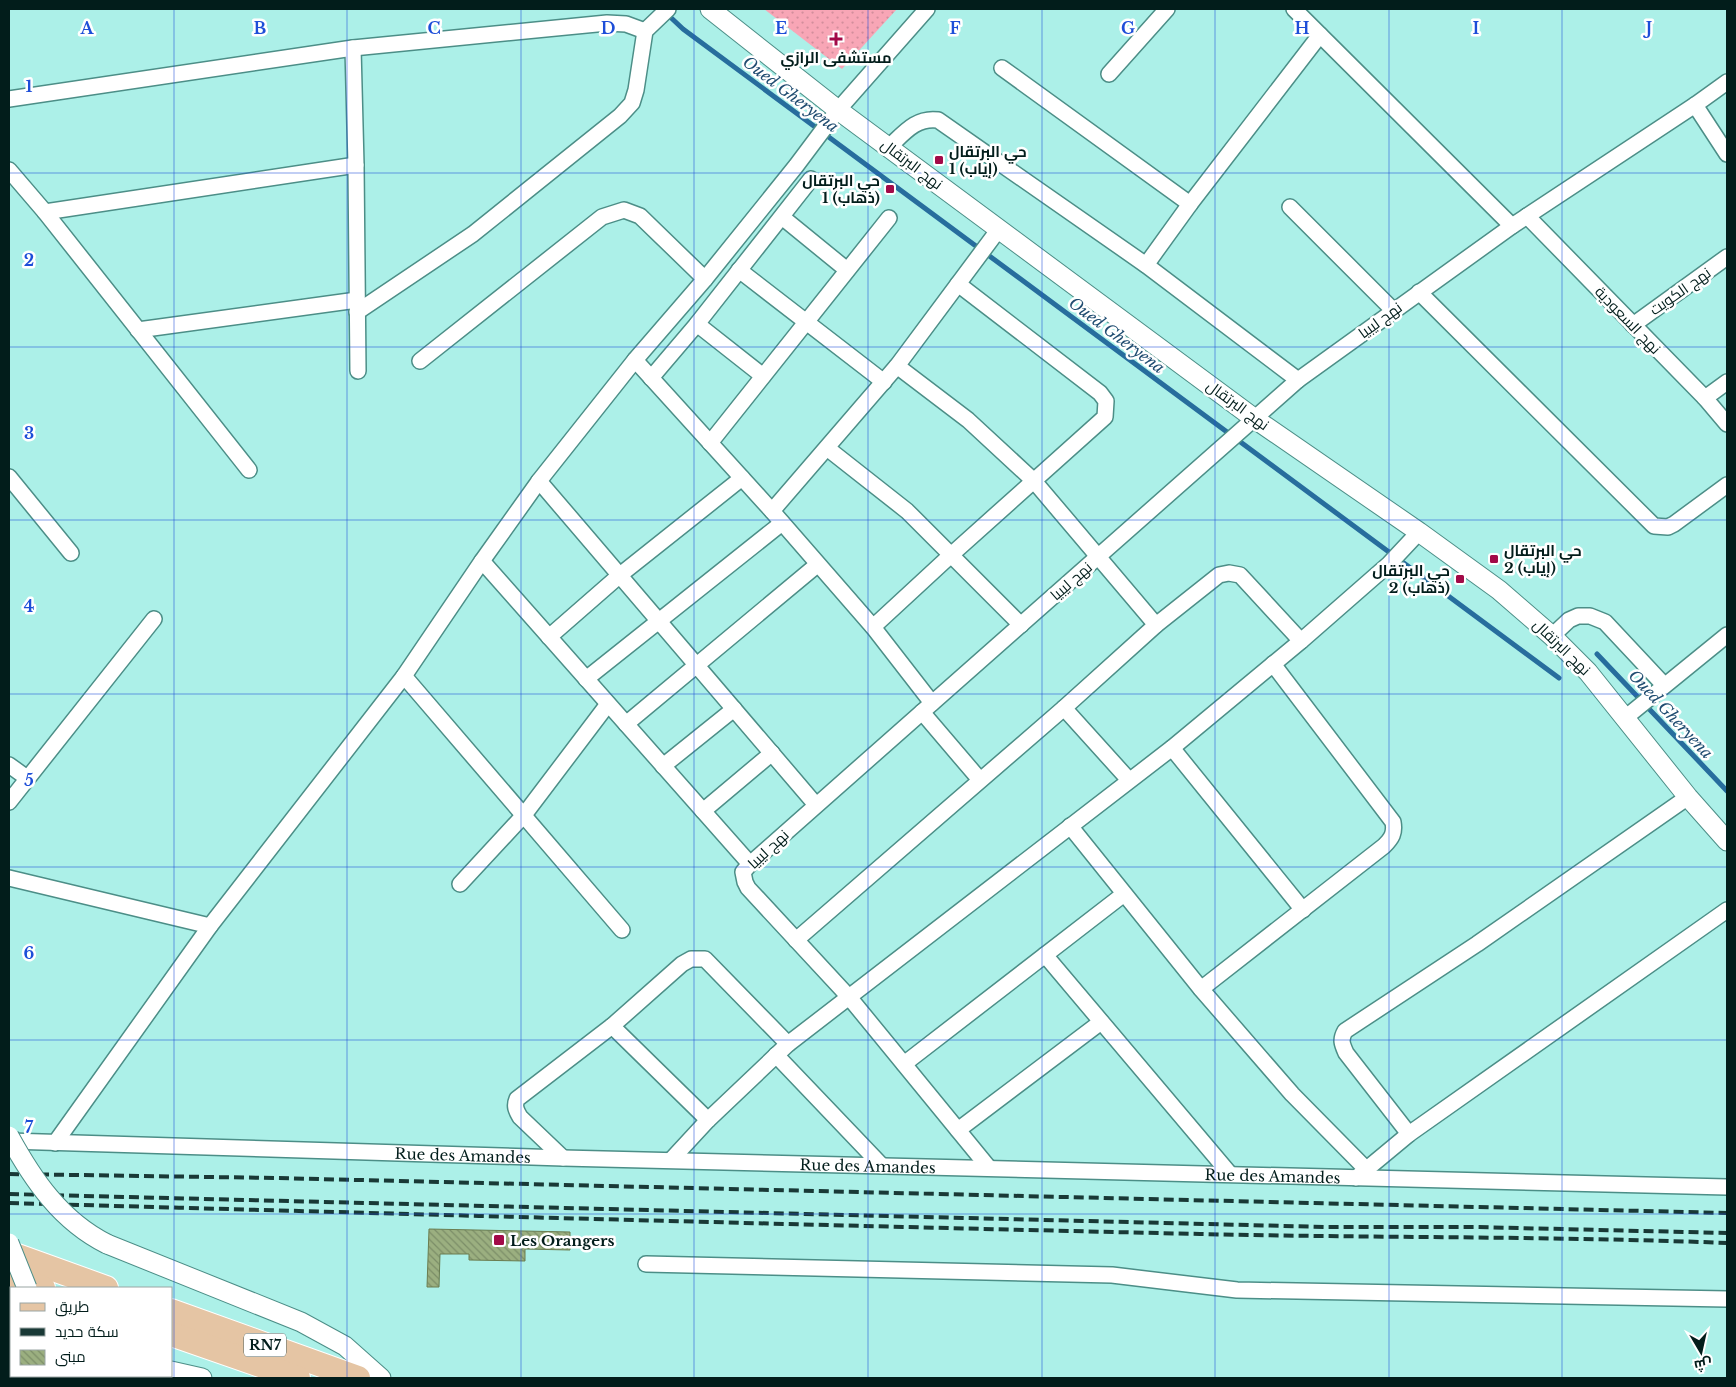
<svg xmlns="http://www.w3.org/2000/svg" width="1736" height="1387" font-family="'Libre Baskerville',Cairo,serif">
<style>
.grass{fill:url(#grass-dots)}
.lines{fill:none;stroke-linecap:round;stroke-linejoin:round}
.stream{stroke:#276d9d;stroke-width:5}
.building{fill:url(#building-back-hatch);stroke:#6a7c50}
.minor-casing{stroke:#4c8e87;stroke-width:18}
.tertiary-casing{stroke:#4c8e87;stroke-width:21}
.primary-casing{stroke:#fff;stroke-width:26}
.minor{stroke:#fff;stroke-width:15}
.tertiary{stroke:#fff;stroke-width:19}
.primary{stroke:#e5c5a4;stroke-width:24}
.rail{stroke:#193936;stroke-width:4;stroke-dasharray:10 5;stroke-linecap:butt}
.tertiary-bridge-casing{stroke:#4c8e87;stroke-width:21;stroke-linecap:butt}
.tertiary-bridge{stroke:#fff;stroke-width:19}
.grid{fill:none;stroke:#1d4ed8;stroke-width:1;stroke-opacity:0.55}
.poi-dot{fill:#a20a48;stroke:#fff;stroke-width:2}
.labels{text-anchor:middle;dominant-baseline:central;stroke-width:5;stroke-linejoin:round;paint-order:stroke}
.shield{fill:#fff;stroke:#4e615f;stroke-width:1}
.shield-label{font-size:14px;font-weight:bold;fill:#021d1b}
.poi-label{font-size:15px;font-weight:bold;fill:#021d1b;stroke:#fff;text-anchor:start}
.street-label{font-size:15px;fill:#021d1b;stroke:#fff}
.water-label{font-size:16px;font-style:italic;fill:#204d71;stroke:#fff}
.grid-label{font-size:16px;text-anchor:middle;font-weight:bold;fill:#1d4ed8;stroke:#fff;stroke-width:5;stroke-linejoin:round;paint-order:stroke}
</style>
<defs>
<pattern id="grass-dots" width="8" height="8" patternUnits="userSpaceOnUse" patternTransform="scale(1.25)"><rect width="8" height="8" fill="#f8a6b6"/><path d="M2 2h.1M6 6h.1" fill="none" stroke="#d38e9c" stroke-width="1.8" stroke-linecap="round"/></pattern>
<pattern id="building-back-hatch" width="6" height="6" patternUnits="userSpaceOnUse" patternTransform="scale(1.25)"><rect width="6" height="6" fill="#9baf80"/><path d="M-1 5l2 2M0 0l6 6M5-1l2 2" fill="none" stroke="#7c8e68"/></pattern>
</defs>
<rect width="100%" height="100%" fill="#acf0e8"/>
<polygon class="grass" points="764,9 897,9 842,69"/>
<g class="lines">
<g class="stream">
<polyline points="666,13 683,29 1559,678"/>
<polyline points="1597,654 1727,791"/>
</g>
</g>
<polygon class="building" points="429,1229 570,1232 570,1250 525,1249 525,1261 469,1260 469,1254 440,1254 439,1287 427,1287"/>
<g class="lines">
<defs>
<g id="minor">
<polyline points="1294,9 1512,226"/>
<polyline points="353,48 356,165 358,371"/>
<polyline points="1002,68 1190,204"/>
<polyline points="1109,74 1167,9"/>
<polyline points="9,99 353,48 607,23 626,24 645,31"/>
<polyline points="1695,105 1727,154"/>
<path d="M889 147C904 133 916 117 938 120L1146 265 1298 380"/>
<polyline points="9,170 45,212 249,470"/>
<polyline points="1290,207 1393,310"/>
<polyline points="45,212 356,165"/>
<polyline points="1527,216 1705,398 1727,424"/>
<polyline points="782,217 847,270"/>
<polyline points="1146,265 1190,204 1320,35"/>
<polyline points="739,270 884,382"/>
<polyline points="1419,292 1654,526 1668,527 1674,524 1727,485"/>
<polyline points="357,312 473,234 620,116 632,103 636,90 645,31 668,9"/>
<polyline points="697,324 763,376"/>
<polyline points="1633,325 1727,257"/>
<polyline points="138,330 357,300"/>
<polyline points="635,360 772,511 873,627 932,703"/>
<polyline points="420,361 602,217 624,210 640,216 705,279"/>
<polyline points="897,366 968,420 1034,481 1156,625"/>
<polyline points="651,378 697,324 811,179"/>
<polyline points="1705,398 1727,382"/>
<polyline points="710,443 889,218"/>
<polyline points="827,448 907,511 1021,625"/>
<polyline points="9,477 71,553"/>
<polyline points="539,481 816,805"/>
<polyline points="772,511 897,366 999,229"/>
<polyline points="482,561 750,864"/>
<polyline points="873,627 951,555 1105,417 1106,401 1100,393 958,284"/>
<polyline points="1552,636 1569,620 1578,616 1590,616 1605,622 1664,685"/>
<polyline points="549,637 620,575 742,478"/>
<polyline points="404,676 622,930"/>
<polyline points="586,679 782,523"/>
<polyline points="1064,708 1129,780"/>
<polyline points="922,712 980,780"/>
<polyline points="1625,718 1727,635"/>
<polyline points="626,724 817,565"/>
<polyline points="1172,748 1303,910"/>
<polyline points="9,765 27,778"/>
<polyline points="663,766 734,709"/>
<polyline points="9,802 154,619"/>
<polyline points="703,811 772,753"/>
<polyline points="1070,826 1201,989 1292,1094 1366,1169"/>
<polyline points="9,878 210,926"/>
<polyline points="460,884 524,815 608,704"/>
<polyline points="796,940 1064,708 1156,625 1219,575 1229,573 1240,575 1301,641"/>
<polyline points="1045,955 1230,1174"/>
<path d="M1201 989 1384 846C1392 838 1395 833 1393 822L1273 664"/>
<polyline points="612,1026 708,1120"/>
<polyline points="776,1055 882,1166"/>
<polyline points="904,1064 1124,894"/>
<polyline points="958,1130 1101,1022"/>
<path d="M1409 1134 1346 1053C1342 1044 1340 1040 1345 1031L1477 944 1688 797"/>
<path id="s1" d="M9 1141 563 1158 1727 1187"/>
<polyline points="55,1143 210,926 404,676 482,561 539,481 635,360 705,279 796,166 838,110 927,9"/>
<path d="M563 1158 520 1117C516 1110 514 1106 517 1099L612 1026 682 964 691 959H705L788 1044"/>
<polyline points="671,1160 708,1120 788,1044 1172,748 1301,641 1389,564 1419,532"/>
<polyline points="989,1168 849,997 748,888 745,882 743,872 750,864 1298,380 1512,226 1695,105 1727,82"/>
<polyline points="1356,1178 1409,1134 1727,910"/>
<polyline points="646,1264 1112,1275 1237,1290 1727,1299"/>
</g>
<g id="tertiary">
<polyline points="710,9 838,110 1255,419 1419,532 1499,590 1552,636 1588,672 1688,797 1727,841"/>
<polyline points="107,1244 301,1322 345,1346 381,1378"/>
<polyline points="171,1371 202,1378"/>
</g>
<g id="primary">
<polyline points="9,1253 106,1288"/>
<polyline points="9,1276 43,1288"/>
<polyline points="171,1311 358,1378"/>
<polyline points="171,1334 298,1378"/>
</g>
</defs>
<use href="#minor" class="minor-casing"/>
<use href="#tertiary" class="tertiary-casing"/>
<use href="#primary" class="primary-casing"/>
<use href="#minor" class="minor"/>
<use href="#tertiary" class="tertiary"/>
<use href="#primary" class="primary"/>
<g class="rail">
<polyline points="9,1174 276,1178 1727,1213"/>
<polyline points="9,1194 1328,1227 1476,1227 1727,1233"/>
<path d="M9 1203C406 1214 803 1225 1200 1234 1376 1238 1552 1236 1727 1243"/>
</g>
<defs>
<g id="tertiary-bridge">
<path d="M9 1136C33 1180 61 1221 107 1244"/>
<polyline points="9,1243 27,1288"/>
</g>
</defs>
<use href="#tertiary-bridge" class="tertiary-bridge-casing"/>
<use href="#tertiary-bridge" class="tertiary-bridge"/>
</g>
<path class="grid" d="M174 9V1378M347 9V1378M521 9V1378M694 9V1378M868 9V1378M1042 9V1378M1215 9V1378M1389 9V1378M1562 9V1378M9 173H1727M9 347H1727M9 520H1727M9 694H1727M9 867H1727M9 1040H1727M9 1214H1727"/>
<g class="poi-dot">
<path d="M833.5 31.5h5v5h5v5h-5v5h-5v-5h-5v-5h5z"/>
<rect x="934" y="155" width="10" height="10" rx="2.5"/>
<rect x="885" y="184" width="10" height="10" rx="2.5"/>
<rect x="1489" y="554" width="10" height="10" rx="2.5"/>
<rect x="1455" y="574" width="10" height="10" rx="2.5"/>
<rect x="493" y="1234" width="12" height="12" rx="2.5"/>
</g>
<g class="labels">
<rect class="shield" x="244" y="1333.5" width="42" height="23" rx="4"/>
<g class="shield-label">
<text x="265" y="1345">RN7</text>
</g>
<g class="poi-label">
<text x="836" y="57" text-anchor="middle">مستشفى الرازي</text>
<text x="949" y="151">حي البرتقال<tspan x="949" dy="17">1 (إياب)</tspan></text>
<text x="880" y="180" text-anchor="end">حي البرتقال<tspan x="880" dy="17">1 (ذهاب)</tspan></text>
<text x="1504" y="550">حي البرتقال<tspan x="1504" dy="17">2 (إياب)</tspan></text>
<text x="1450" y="570" text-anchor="end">حي البرتقال<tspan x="1450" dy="17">2 (ذهاب)</tspan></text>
<text x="510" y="1240">Les Orangers</text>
</g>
<g class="street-label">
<text transform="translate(912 164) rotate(37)">نهج البرتقال</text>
<text transform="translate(1680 291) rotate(-35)">نهج الكويت</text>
<text transform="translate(1380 320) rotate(-36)">نهج ليبيا</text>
<text transform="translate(1628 320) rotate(46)">نهج السعودية</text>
<text transform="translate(1238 405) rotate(36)">نهج البرتقال</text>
<text transform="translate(1071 581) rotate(-41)">نهج ليبيا</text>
<text transform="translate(1562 647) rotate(44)">نهج البرتقال</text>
<text transform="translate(768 849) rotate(-43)">نهج ليبيا</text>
<text stroke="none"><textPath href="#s1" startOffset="454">Rue des Amandes</textPath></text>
<text stroke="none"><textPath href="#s1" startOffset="859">Rue des Amandes</textPath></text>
<text stroke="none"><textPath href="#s1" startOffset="1264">Rue des Amandes</textPath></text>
</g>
<g class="water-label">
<text transform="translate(791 94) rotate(37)">Oued Gheryena</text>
<text transform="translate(1117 335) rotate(37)">Oued Gheryena</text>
<text transform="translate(1671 714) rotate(47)">Oued Gheryena</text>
</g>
</g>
<g class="grid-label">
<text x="87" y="34">A</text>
<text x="260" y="34">B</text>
<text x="434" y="34">C</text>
<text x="608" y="34">D</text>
<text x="781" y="34">E</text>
<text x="955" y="34">F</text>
<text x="1128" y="34">G</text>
<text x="1302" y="34">H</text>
<text x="1476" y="34">I</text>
<text x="1649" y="34">J</text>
<text x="29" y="92">1</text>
<text x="29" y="266">2</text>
<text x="29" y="439">3</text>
<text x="29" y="612">4</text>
<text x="29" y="786">5</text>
<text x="29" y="959">6</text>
<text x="29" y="1133">7</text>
</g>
<rect width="1736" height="1387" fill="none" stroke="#021d1b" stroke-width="20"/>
<rect x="10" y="1287" width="162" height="90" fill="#ffffff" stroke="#9aa5a4"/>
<rect x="20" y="1303" width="25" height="8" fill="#e5c5a4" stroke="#9aa5a4"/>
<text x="55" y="1312" font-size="15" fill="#021d1b">طريق</text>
<rect x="20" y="1328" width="25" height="8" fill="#193936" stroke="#9aa5a4"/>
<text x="55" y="1337" font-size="15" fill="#021d1b">سكة حديد</text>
<rect x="20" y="1350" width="25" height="15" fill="url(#building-back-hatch)" stroke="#9aa5a4"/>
<text x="55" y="1362" font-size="15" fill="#021d1b">مبنى</text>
<g transform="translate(1701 1352) rotate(171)" stroke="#ffffff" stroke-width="4" paint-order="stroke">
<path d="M0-4L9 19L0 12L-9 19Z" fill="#021d1b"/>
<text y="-8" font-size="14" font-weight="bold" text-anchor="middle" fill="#021d1b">ش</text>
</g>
</svg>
